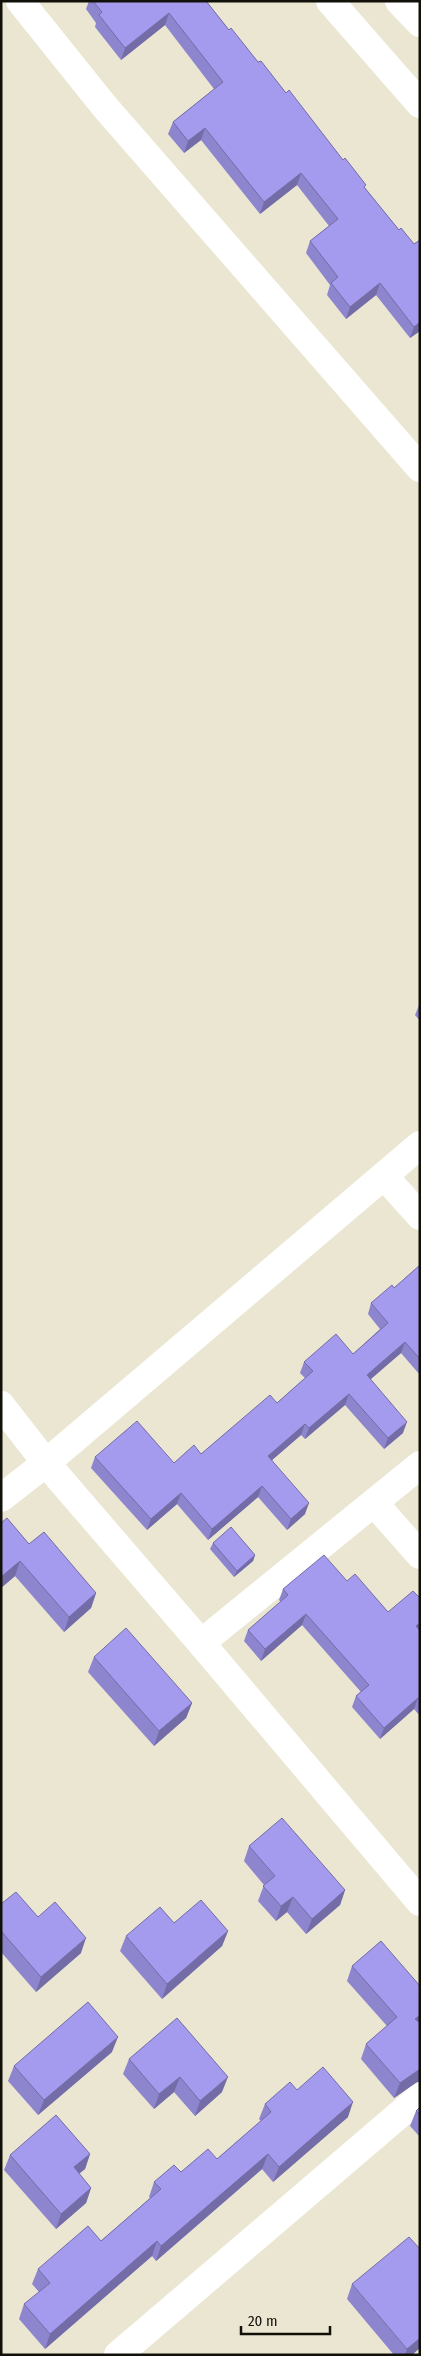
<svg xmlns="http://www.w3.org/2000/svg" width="421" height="2356" font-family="'Fira Sans Condensed',sans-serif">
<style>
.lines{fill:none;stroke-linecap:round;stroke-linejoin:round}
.street{stroke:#fff;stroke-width:28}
.secondary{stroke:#fff;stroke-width:28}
.wall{fill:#8d85ce}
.shaded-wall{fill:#736ca7}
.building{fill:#a49bef;stroke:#736ca7}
</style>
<rect width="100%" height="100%" fill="#ebe6d2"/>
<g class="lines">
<g class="street">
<polyline points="20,1 105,107 420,468"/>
<polyline points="384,1176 420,1216"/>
<polyline points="1,1405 46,1463 201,1643 420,1902"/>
<polyline points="1,1498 46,1463 420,1145"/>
<polyline points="375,1504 420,1555"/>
<polyline points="201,1643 420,1465"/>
<polyline points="118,2355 420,2097"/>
</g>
<g class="secondary">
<polyline points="330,1 420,104"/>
<polyline points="399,1 420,23"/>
</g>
</g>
<g class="wall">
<polygon points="89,1 206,1 229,30 286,93 365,188 399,230 414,244 420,240 420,331 410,338 376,295 346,319 327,295 330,285 306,253 310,241 329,226 297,185 260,214 201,140 184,153 168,134 173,122 214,89 165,25 121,60 95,27 96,23 86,9"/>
<polygon points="420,1003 420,1021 415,1015"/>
<polygon points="420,1265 420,1375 401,1353 370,1379 403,1433 384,1449 345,1405 305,1439 301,1435 272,1460 305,1514 287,1530 258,1497 208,1540 177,1504 147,1530 91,1468 95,1457 174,1463 201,1454 277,1403 305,1378 300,1373 304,1362 353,1354 380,1329 368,1314 371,1303 394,1288"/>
<polygon points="1,1523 96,1593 91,1608 64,1632 15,1576 1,1588"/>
<polygon points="213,1543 255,1555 253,1561 234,1577 210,1549"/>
<polygon points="347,1581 388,1612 420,1598 420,1716 414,1709 380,1739 352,1707 356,1696 361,1692 302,1625 261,1661 244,1641 248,1630 281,1602 279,1600 283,1589"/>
<polygon points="94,1657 192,1703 186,1718 154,1746 88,1672"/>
<polygon points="249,1846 345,1890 340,1905 306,1934 287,1912 276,1921 258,1901 264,1885 244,1861"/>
<polygon points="1,1904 38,1917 81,1953 36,1992 1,1952"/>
<polygon points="174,1923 228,1931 222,1946 162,1999 120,1951 126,1936"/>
<polygon points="381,1941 417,2082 394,2098 361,2059 366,2044 387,2026 347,1981 352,1966"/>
<polygon points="112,2052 38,2115 8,2081 14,2066"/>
<polygon points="129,2059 222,2092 195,2116 174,2092 154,2109 123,2074"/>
<polygon points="297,2090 348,2117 273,2182 262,2169 156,2261 152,2256 45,2349 19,2319 24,2304 39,2292 32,2284 38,2269 101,2241 150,2198 149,2197 154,2182 217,2159 261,2121 259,2119 265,2104"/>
<polygon points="420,2107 420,2137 410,2126 416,2111"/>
<polygon points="90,2154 85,2169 79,2174 91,2188 86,2203 56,2229 4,2170 10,2155"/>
<polygon points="352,2284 412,2355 394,2355 347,2299"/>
</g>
<g class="shaded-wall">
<polygon points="169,13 165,25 121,60 125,48"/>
<polygon points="205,128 201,140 184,153 188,141"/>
<polygon points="301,173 297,185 260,214 264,202"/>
<polygon points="380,283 376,295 346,319 350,307"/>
<polygon points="420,322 420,331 410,338 414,327"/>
<polygon points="405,1342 401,1353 363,1386 367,1375"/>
<polygon points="349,1394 345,1405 305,1439 309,1428"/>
<polygon points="407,1422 403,1433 384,1449 388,1438"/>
<polygon points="305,1424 301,1435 264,1467 268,1456"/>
<polygon points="262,1486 258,1497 208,1540 212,1529"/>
<polygon points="181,1493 177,1504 147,1530 151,1519"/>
<polygon points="309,1503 305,1514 287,1530 291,1519"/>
<polygon points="255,1555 253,1561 234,1577 237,1571"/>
<polygon points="20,1561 15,1576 1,1588 1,1577"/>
<polygon points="96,1593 91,1608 64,1632 69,1617"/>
<polygon points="306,1614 302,1625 261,1661 265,1649"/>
<polygon points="420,1623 420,1630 416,1626"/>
<polygon points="418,1698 414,1709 380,1739 384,1728"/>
<polygon points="192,1703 186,1718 154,1746 159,1731"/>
<polygon points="345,1890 340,1905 306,1934 312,1919"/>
<polygon points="293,1897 287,1912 276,1921 281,1906"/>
<polygon points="228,1931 222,1946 162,1999 167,1984"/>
<polygon points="86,1938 81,1953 36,1992 41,1977"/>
<polygon points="420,2015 420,2025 415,2019"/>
<polygon points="118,2037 112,2052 38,2115 44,2100"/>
<polygon points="420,2069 420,2082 417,2082 394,2098 400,2083"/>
<polygon points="180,2077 174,2092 154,2109 159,2094"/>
<polygon points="228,2077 222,2092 195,2116 200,2101"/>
<polygon points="353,2102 348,2117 273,2182 279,2167"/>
<polygon points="90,2154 85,2169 68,2182 74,2167"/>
<polygon points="268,2154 262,2169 156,2261 161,2246"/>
<polygon points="91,2188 86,2203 56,2229 61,2214"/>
<polygon points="157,2241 152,2256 45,2349 50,2334"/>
<polygon points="420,2338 420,2348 412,2355 405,2355 407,2349"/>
</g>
<g class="building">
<polygon points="93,1 206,1 229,30 231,28 258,62 261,61 286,93 289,90 343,160 345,158 366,185 364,187 399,230 401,228 414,244 420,240 420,322 414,327 380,283 350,307 331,283 338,277 310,241 338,219 301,173 264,202 205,128 188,141 173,122 223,82 169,13 125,48 99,15 102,12"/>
<polygon points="420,1265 420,1359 405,1342 367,1375 407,1422 388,1438 349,1394 309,1428 305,1424 268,1456 309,1503 291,1519 262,1486 212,1529 181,1493 151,1519 95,1457 137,1421 174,1463 194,1445 201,1454 270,1395 277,1403 313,1371 304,1362 336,1334 353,1354 388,1323 371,1303 392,1285 394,1288"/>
<polygon points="7,1518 29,1544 44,1532 96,1593 69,1617 20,1561 1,1577 1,1523"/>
<polygon points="231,1527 255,1555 237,1571 213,1543"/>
<polygon points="324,1555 347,1581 355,1574 388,1612 413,1591 420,1598 420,1623 416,1626 420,1631 420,1700 418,1698 384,1728 356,1696 369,1685 306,1614 265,1649 248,1630 288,1595 283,1589"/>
<polygon points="126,1628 192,1703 159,1731 94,1657"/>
<polygon points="282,1818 345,1890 312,1919 293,1897 281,1906 263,1886 275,1876 249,1846"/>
<polygon points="16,1892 38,1917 55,1902 86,1938 41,1977 1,1931 1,1904"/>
<polygon points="201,1900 228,1931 167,1984 126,1936 160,1907 174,1923"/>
<polygon points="381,1941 420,1986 420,2015 415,2019 420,2023 420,2069 400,2083 366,2044 397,2017 352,1966"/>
<polygon points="88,2002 118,2037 44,2100 14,2066"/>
<polygon points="177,2018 228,2077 200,2101 180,2077 159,2094 129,2059"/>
<polygon points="323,2067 353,2102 279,2167 268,2154 161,2246 157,2241 50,2334 24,2304 50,2283 38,2269 88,2226 101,2241 161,2189 154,2182 174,2165 181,2172 208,2149 217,2159 271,2112 265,2104 290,2082 297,2090"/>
<polygon points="420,2107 420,2115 416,2111"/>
<polygon points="56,2115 90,2154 74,2167 91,2188 61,2214 10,2155"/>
<polygon points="409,2237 420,2249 420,2338 407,2349 352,2284"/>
</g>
<rect width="421" height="2356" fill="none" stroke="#111009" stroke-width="5"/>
<path d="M241 2326v8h89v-8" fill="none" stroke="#111009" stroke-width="2.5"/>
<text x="248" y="2326" font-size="15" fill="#111009" stroke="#ebe6d2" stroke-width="4" paint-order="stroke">20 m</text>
</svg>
